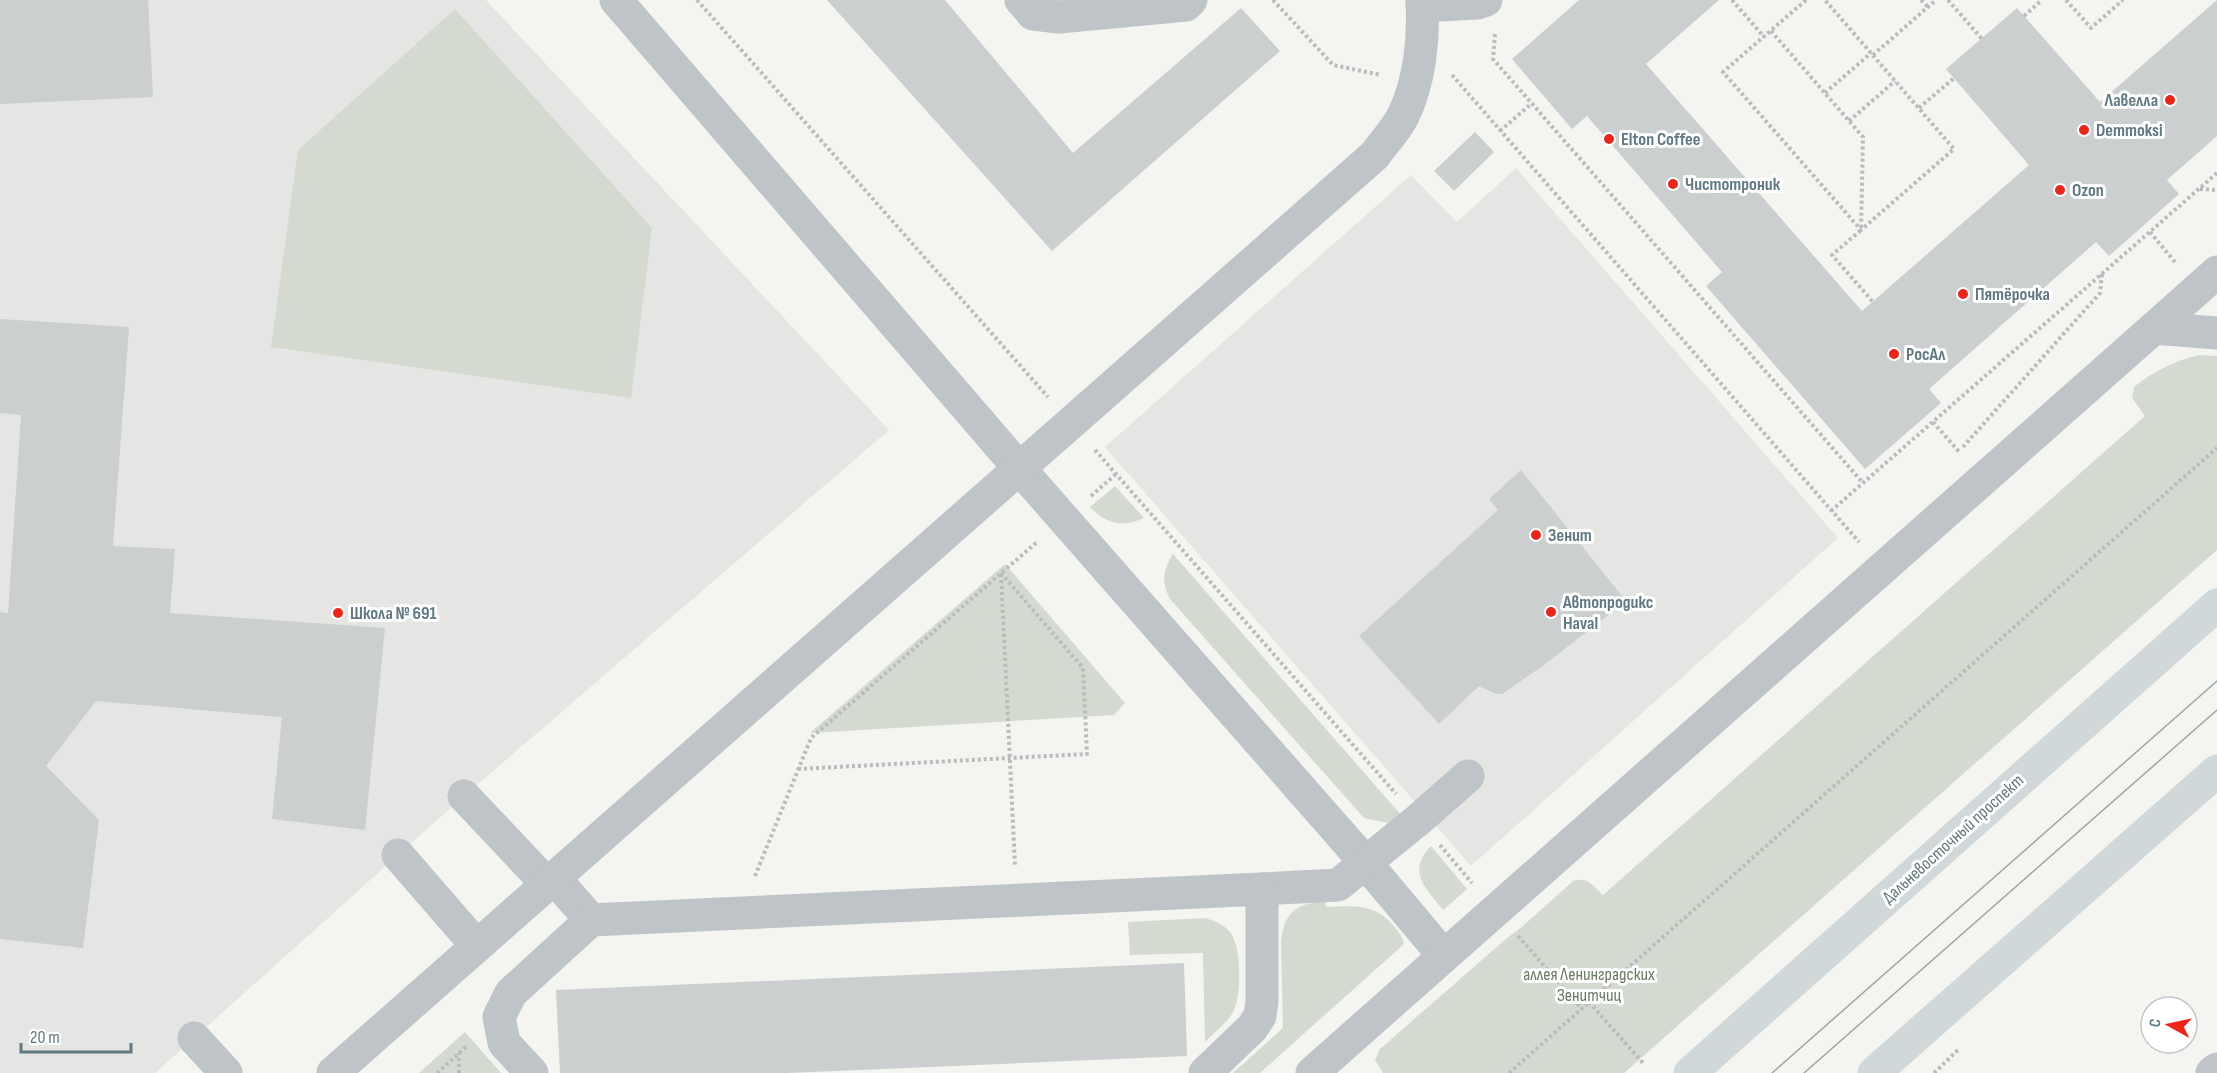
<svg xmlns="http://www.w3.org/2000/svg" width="2217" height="1073" font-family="'Sofia Sans Condensed',sans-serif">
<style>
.built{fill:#e5e5e3}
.green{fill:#d4dacf}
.building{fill:#cbcfd0}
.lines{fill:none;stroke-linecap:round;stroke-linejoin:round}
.path{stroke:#b8bcbe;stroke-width:4;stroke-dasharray:3 3;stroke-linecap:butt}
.minor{stroke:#bec4c7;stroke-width:33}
.major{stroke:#d0d8da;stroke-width:33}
.tram{stroke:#9da7ab;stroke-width:1.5}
.poi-dot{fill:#ec2518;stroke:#fff;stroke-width:2}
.labels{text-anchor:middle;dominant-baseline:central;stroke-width:6;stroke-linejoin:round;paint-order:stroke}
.poi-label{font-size:18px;font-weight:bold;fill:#617983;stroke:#fff;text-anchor:start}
.street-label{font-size:18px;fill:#617983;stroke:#fff}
.park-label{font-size:18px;fill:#6a7a61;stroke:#fff}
</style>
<rect width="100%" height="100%" fill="#f4f4f0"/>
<g class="built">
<polygon points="0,0 486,0 889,430 464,796 155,1073 0,1073"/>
<polygon points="1516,168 1838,538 1471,866 1105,447 1411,175 1457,222"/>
</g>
<g class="green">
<polygon points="455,9 652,228 631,398 271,347 298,150"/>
<path d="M2199 355 2217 356V550L1624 1073H1383L1375 1060 1380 1049 1507 938 1523 926 1573 881C1588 876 1593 886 1603 895L2145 416 2132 398 2134 387C2154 371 2174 361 2199 355Z"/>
<path d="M1115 486 1144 518C1123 528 1106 524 1090 507Z"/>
<path d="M1173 554 1402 816 1388 823 1364 818 1170 599C1161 582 1163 570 1173 554Z"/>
<polygon points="1005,564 1125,703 1114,715 810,733"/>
<path d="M1431 846 1467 889 1443 910C1426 888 1406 872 1431 846Z"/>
<path d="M1325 901 1326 907C1351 906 1374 903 1392 924 1397 930 1402 935 1404 944L1260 1073H1233L1283 1028 1281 941C1285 911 1296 904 1325 901Z"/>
<path d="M1206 918C1216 922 1223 924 1230 932 1242 947 1242 998 1232 1014 1225 1024 1214 1033 1205 1042L1203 953 1130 955 1128 922Z"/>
<polygon points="465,1032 501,1073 418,1073 419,1073"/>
</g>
<g class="building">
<polygon points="0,0 148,0 153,97 0,104"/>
<polygon points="827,0 945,0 1073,153 1241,8 1280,51 1052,251"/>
<polygon points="1579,0 1719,0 1646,64 1862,311 2029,165 1946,69 2017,8 2100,102 2217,0 2217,136 2167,180 2179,194 2109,256 2096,242 1929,389 1941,403 1865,469 1706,286 1722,272 1587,116 1572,129 1512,59"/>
<polygon points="1475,132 1494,152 1454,191 1434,171"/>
<polygon points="0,319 129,327 113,546 175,549 170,613 385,628 365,830 272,819 282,717 96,701 46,766 99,820 83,948 0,939 0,612 8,613 21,415 0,413"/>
<polygon points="1521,470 1626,601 1544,665 1502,694 1496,694 1479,686 1439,724 1359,636 1498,510 1489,499"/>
<polygon points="1184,963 1187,1056 787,1073 560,1073 556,990"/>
</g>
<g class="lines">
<g class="path">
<polyline points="697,0 1048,397"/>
<polyline points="1273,0 1333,65 1381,75"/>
<polyline points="1732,0 1764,37"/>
<polyline points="1806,0 1723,72 1861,230 1954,149 1825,0"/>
<polyline points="1921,0 1928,7"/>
<polyline points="1948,0 1982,39"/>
<polyline points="2066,0 2091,28 2123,0"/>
<polyline points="2024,16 2042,0"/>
<polyline points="1771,31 1863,137 1861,230 1832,255 1873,302"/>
<polyline points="1495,34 1493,59 1863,483"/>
<polyline points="1873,55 1936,0"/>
<polyline points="1452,75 1859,542"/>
<polyline points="1825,93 1871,53"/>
<polyline points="1919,108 1954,78"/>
<polyline points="1849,121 1895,81"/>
<polyline points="1500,131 1531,104"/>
<polyline points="2200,189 2217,190"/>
<polyline points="2150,232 2175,262"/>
<polyline points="1933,422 1960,453"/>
<polyline points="1963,447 2100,293 2102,274"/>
<polyline points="1095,450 1396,794"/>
<polyline points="1091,496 1116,474"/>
<polyline points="1831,511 2217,173"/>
<polyline points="1001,574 1015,866"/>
<polyline points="798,769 1087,754 1083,668 1001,573"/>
<polyline points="1440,845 1472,883"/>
<polyline points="755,876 811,738 1037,542"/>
<polyline points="1518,936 1582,1009"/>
<polyline points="1589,1002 1643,1063"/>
<polyline points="437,1073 468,1045"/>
<polyline points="459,1073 459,1053"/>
<polyline points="1509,1073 2217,448"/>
<polyline points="1934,1073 1960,1048"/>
</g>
<g class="minor">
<polyline points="616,0 1019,468 1365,862 1444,956"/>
<polyline points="1021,0 1033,14 1059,17 1186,5 1191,0"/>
<polyline points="1422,6 1477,3 1486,0"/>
<polyline points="2154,328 2217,272"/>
<polyline points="464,796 547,884"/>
<polyline points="398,855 477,946"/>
<polyline points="554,878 591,920"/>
<polyline points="1262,889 1338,885 1418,820 1468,776"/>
<polyline points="194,1038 226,1073"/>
<path d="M333 1073 1375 155C1384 142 1396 130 1403 116 1420 82 1424 37 1422 0"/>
<polyline points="532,1073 504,1043 499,1017 511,993 591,920 1262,889 1262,1001 1260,1016 1252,1028 1205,1073"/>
<polyline points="1312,1073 2154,328 2217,333"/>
<polyline points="2212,1073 2217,1069"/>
</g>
<g class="major">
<polyline points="1690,1073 2217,605"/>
<polyline points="1874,1073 2217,771"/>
</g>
<g class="tram">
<polyline points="1772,1073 2217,681"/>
<polyline points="1804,1073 2217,710"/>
</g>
</g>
<g class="poi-dot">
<circle cx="2170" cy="100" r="6"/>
<circle cx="2084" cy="130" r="6"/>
<circle cx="1609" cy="139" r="6"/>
<circle cx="1673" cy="184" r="6"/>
<circle cx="2060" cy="190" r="6"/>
<circle cx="1963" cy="294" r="6"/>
<circle cx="1894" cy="354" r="6"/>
<circle cx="1536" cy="535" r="6"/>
<circle cx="1551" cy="612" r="6"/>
<circle cx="338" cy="613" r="6"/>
</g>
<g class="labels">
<g class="poi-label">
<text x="2158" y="100" text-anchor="end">Лавелла</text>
<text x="2096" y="130">Demmoksi</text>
<text x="1621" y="139">Elton Coffee</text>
<text x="1685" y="184">Чистотроник</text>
<text x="2072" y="190">Ozon</text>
<text x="1975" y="294">Пятёрочка</text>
<text x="1906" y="354">РосАл</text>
<text x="1548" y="535">Зенит</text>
<text x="1563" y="602">Автопродикс<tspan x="1563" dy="21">Haval</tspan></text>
<text x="350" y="613">Школа № 691</text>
</g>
<g class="street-label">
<text transform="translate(1953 839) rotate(-42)">Дальневосточный проспект</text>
</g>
<g class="park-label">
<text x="1589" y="974">аллея Ленинградских<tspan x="1589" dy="21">Зенитчиц</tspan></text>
</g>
</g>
<g transform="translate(2169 1025) rotate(278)"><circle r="28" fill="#ffffff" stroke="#c0c9cd" stroke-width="1.5"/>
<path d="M0-4.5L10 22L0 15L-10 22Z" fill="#ec2518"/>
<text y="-9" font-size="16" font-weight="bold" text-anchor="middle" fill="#617983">С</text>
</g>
<path d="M21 1043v9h110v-9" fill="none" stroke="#617983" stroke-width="3"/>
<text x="30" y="1043" font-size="18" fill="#617983" stroke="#ffffff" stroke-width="4.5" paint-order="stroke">20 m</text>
</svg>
